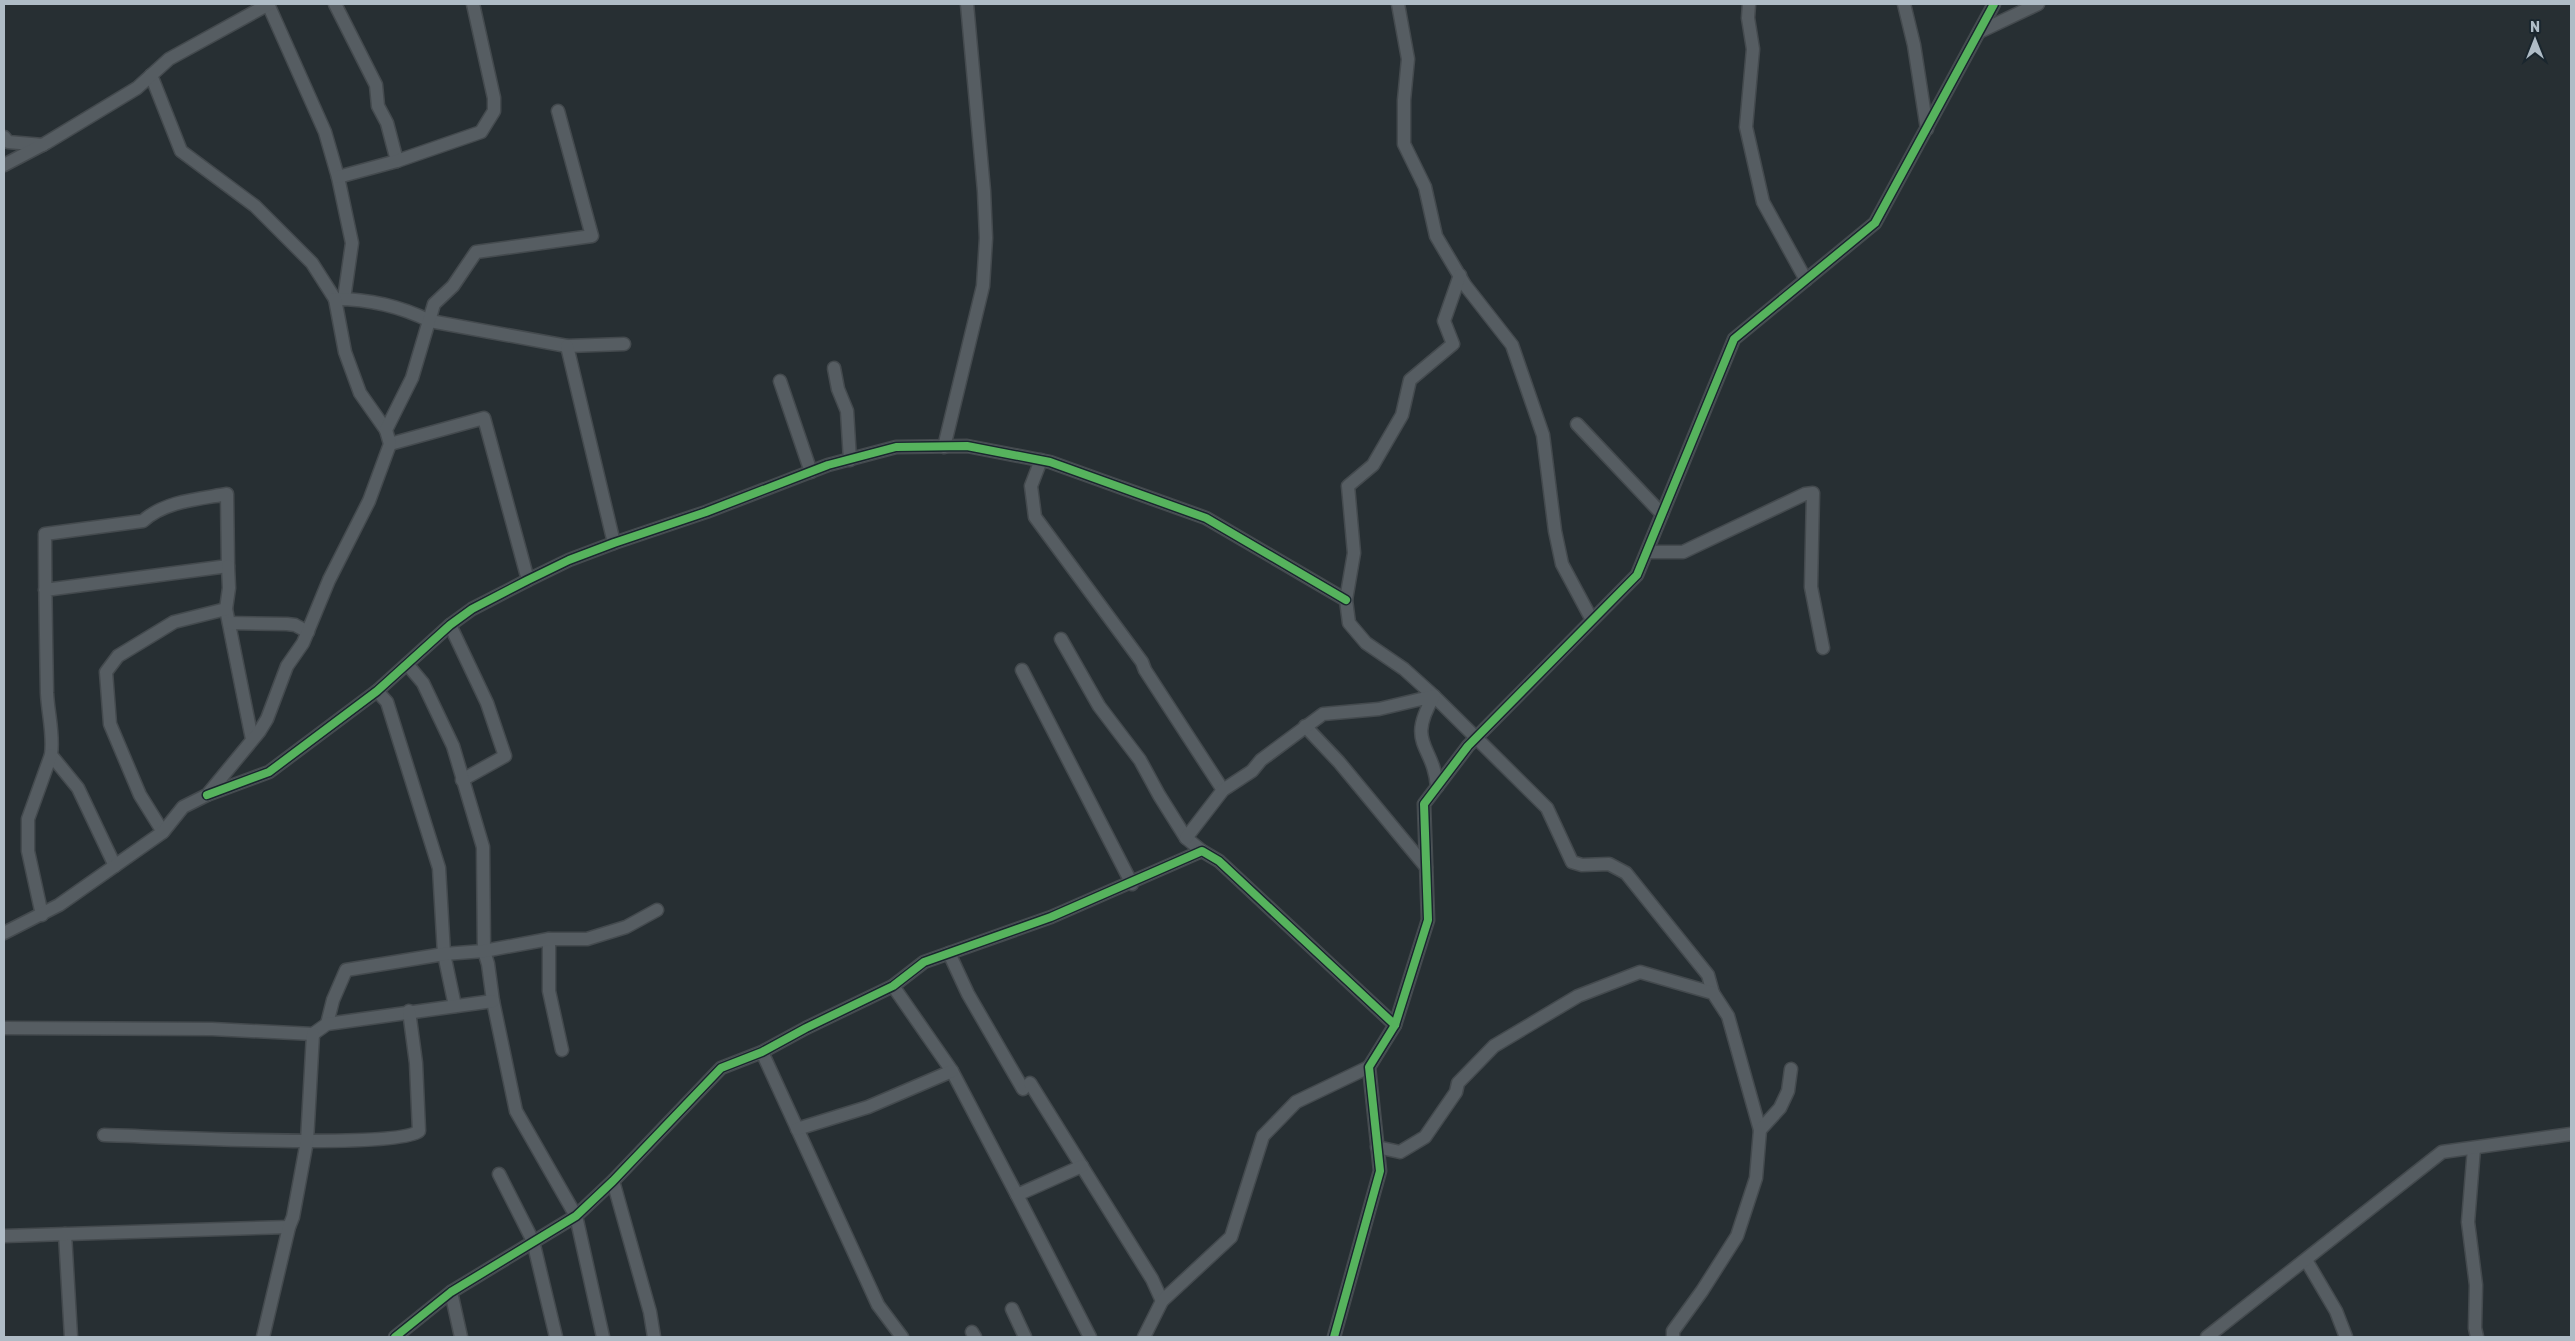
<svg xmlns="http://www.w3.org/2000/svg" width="2575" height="1341" font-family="Rubik,sans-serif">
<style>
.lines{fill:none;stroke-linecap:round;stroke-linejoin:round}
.minor-casing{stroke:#444a4e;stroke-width:15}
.minor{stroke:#565d62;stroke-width:12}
.cycleway-casing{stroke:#1a262e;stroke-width:11}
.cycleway{stroke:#56b35d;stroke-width:8}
</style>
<rect width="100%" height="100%" fill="#272f33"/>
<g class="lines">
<defs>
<g id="minor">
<polyline points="268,4 325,132 338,177 352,243 344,299"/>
<polyline points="335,4 376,85 378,106 387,123 397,161"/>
<polyline points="1398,4 1408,59 1404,100 1404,144 1425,187 1436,236 1465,285 1512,345 1543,435 1555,531 1562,564 1592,620"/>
<polyline points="1749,4 1748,18 1753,49 1746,127 1763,202 1806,280"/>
<polyline points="1904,4 1914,45 1927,129"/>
<polyline points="1979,32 2038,4"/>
<path d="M151 75 181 151 255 206 312 263 335 299C368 299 400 306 430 321L567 346 624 344"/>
<polyline points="4,137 8,142 43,145"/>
<polyline points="4,165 46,143 137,88 169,59 269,4"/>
<polyline points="338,177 397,161 481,132 494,111 494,98 473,4"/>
<polyline points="1460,275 1444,321 1453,344 1410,380 1402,415 1373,465 1348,486 1354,553 1346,600 1349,623 1366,643 1404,669 1434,696 1547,808 1572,862 1582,865 1609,864 1626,873 1708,975 1713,993"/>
<polyline points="335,299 345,352 360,393 386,430"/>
<polyline points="567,346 614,543"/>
<polyline points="834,368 838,389 847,411 850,460"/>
<polyline points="780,381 811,472"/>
<polyline points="1577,424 1662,514"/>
<polyline points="390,444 484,418 528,580"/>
<polyline points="944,447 983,286 986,238 984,191 967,4"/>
<polyline points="1041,460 1031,486 1035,517 1142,662 1145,670 1223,790"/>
<polyline points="1647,552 1683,552 1805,494 1813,493 1811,587 1823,648"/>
<path d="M45 590 228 566 227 494C199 499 165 501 143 521L45 534C45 587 46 640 47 693 48 714 54 734 51 755L78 788 115 866"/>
<polyline points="226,609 252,739"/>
<polyline points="229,623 287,624 295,625 308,632"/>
<polyline points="450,625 487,703 505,756 462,780"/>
<polyline points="1061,639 1099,706 1140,760 1159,795 1186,838 1202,851"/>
<polyline points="407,664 423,683 453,746 483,847 484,951 488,964 493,1001 516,1111 576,1216 603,1337"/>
<polyline points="1022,670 1132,884"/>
<polyline points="377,691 387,702 439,868 444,954 455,1006"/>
<polyline points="1305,726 1339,762 1426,867"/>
<polyline points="207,795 269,772 377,691 450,625 472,609 528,580 569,560 614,543 706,512 828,465 896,447 967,446 1050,462 1206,518 1346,600"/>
<polyline points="163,832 140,795 110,724 106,672 118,656 174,622 226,609 229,588 228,566"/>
<path d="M1186 838 1223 790 1252 771 1261 760 1323 714 1379 709 1434 696C1405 745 1434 744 1437 787"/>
<polyline points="42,915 28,851 28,819 51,755"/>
<polyline points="4,933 59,905 163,832 183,807 207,795 259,732 267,719 287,666 303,643 329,580 369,501 390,444 386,430 412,378 434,304 453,286 476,252 592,236 558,111"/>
<polyline points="549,939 549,991 562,1050"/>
<polyline points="949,953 968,994 1023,1089"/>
<polyline points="893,986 952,1071 1017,1195"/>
<polyline points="327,1024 333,1000 346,970 444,954 484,951 549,939 587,939 626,927 657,910"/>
<polyline points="4,1028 212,1029 313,1034 327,1024 493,1001"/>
<polyline points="762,1052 878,1305 902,1337"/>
<polyline points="1030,1083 1152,1279 1162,1301"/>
<polyline points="797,1129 868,1107 952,1071"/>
<path d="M104 1135C149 1136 396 1150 419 1131L416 1063 409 1011"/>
<polyline points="1377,1147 1400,1152 1425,1137 1456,1092 1458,1083 1494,1046 1578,996 1640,972 1713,993 1728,1016 1760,1130"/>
<polyline points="2474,1148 2468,1222 2476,1285 2475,1328 2477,1337"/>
<polyline points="1082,1166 1017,1195 1090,1337"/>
<polyline points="499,1174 533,1241 556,1337"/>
<polyline points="613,1181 650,1312 654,1337"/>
<polyline points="65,1234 71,1337"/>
<polyline points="4,1236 289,1227"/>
<polyline points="2306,1260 2336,1311 2346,1337"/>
<polyline points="451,1292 461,1337"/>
<polyline points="1012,1309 1025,1337"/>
<polyline points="972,1332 975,1337"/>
<polyline points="263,1337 289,1227 293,1217 307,1141 313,1034"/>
<polyline points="395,1337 451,1292 576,1216 613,1181 721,1068 762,1052 806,1028 893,986 924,962 1051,917 1202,851 1219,861 1395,1025"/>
<polyline points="1144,1337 1162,1301 1231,1237 1263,1136 1296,1102 1369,1067"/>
<polyline points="1334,1337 1380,1171 1369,1067 1395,1025 1428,920 1424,804 1468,746 1637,575 1734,339 1875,223 1994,4"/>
<polyline points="1673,1337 1673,1331 1702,1291 1737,1236 1756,1178 1760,1130 1780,1108 1788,1091 1791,1069"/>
<polyline points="2207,1337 2442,1152 2571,1134"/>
</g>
</defs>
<use href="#minor" class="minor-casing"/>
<use href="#minor" class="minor"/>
<defs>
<g id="cycleway">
<polyline points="207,795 269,772 377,691 450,625 472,609 528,580 569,560 614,543 706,512 828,465 896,447 967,446 1050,462 1206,518 1346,600"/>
<polyline points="395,1337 451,1292 576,1216 613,1181 721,1068 762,1052 806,1028 893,986 924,962 1051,917 1202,851 1219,861 1395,1025"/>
<polyline points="1334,1337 1380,1171 1369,1067 1395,1025 1428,920 1424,804 1468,746 1637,575 1734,339 1875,223 1994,4"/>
</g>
</defs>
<use href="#cycleway" class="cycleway-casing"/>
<use href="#cycleway" class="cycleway"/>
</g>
<rect width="2575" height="1341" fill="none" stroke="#afbcc6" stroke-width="10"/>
<g transform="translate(2535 40)" stroke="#1a262e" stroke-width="4" paint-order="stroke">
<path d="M0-4L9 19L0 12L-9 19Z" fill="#afbcc6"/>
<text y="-8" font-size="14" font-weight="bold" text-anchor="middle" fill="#afbcc6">N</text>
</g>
</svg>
